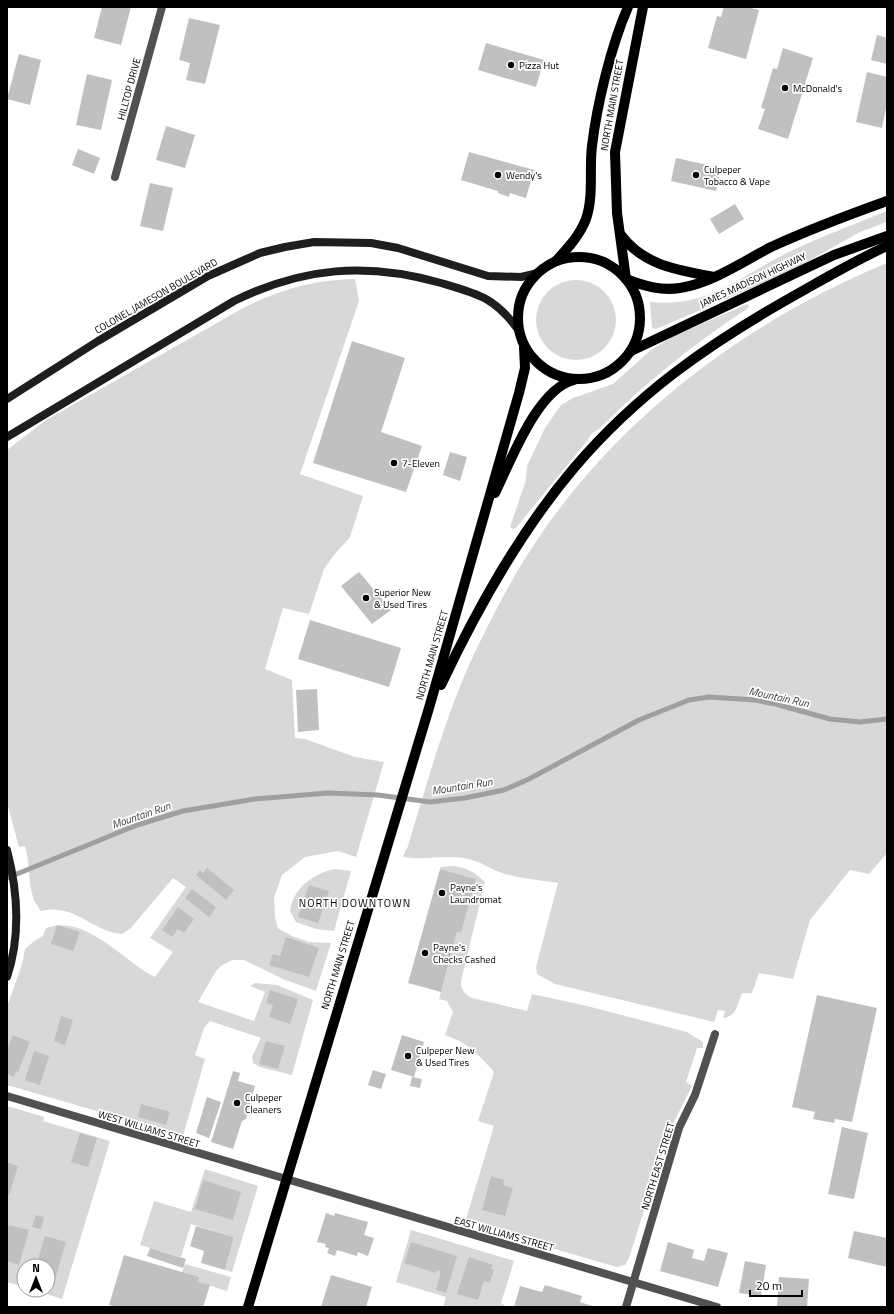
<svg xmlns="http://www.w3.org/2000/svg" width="894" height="1314" font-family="'Titillium Web',sans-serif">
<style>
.green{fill:#d8d8d8}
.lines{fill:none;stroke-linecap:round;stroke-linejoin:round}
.stream{stroke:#9f9f9f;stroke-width:5}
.building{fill:#c0c0c0}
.street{stroke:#515151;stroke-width:8}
.secondary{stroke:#1e1e1e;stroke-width:8}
.primary{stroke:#000;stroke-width:10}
.poi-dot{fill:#000;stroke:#fff;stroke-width:1.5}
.labels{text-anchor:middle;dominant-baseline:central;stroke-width:3.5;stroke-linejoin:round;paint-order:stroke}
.poi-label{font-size:10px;fill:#000;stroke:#fff;text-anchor:start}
.street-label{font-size:10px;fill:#000;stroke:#fff}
.water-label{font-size:11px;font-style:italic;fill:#404040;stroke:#fff}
.neighbourhood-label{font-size:11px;letter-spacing:1px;fill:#000;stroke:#fff}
</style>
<rect width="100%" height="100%" fill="#fff"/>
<g class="green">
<path d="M887 211V222L860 232 789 272 656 329 652 328 650 302C710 308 741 275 791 251 822 236 855 224 887 211Z"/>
<path d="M887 263V853L869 874 850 870 810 920 793 979 759 973 752 993H742C737 1005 737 1016 723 1018L725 1011 718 1010 714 1022 555 984 537 974 536 967 558 883C540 880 512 878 497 871 487 867 479 861 468 859 447 854 425 861 403 857L406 849H407C426 787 443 724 469 665 483 635 498 605 514 577 596 434 736 325 887 263Z"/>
<path d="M355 279 359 301 300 474 363 496 350 537 334 555 324 569 309 614 283 608 265 669 292 680 295 738 305 739 355 757 384 762 356 857 338 851 305 857 282 875 274 898 275 918 278 928 281 930 292 936 309 942 331 943 316 991 283 979 244 960H232L221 966 216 971 198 1002 254 1021 265 992 250 986 255 983 277 985 313 1000 292 1075 260 1067 253 1063 252 1057 261 1038 210 1021 204 1028 195 1055 205 1059 183 1136 7 1085V1007L22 964 25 949 33 942 43 936 46 928C85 913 123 961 155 977L173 952 150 938 186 887 173 878 130 929 122 934C99 933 81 912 58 910 52 909 46 910 40 911 39 905 34 903 33 897 28 881 30 863 25 846L19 847 7 803V450L46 420 245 307C283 289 313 280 355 279Z"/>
<circle cx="576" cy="320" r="40"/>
<path d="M747 304 749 306 747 309C693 344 644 384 598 430L592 433 587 441 516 528 513 529 510 527 526 480 527 466 545 428 561 405 573 398 613 384 651 350 674 336Z"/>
<path d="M451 866C466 867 475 872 485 882L461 981C461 989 464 994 472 998L527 1011 532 994 587 1006 687 1032 703 1042V1048H697L686 1082 692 1086 669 1132 629 1258 625 1265 617 1267 510 1236 511 1233 466 1219 494 1126 478 1121 494 1072C479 1055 467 1042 445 1035L453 1012 447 1001 439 999 457 932 461 933 476 879 440 869 441 867Z"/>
<path d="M334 869 351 871 334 931 316 929 296 922 290 911C293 888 313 874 334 869Z"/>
<polygon points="7,1106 44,1117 43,1121 110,1141 62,1299 34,1290 48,1290 48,1266 24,1266 24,1287 7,1282"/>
<polygon points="205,1169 258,1186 232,1272 225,1270 234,1237 191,1224 181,1257 140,1245 154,1201 191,1212"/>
<polygon points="411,1230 514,1261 501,1303 507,1307 443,1307 446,1297 396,1282"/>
<polygon points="185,1264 231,1277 227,1291 198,1282 182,1272"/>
</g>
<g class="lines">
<polyline class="stream" points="7,878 137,825 183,811 255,799 328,793 378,795 430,802 465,798 504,790 529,779 639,720 689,700 709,697 755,700 775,704 830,719 860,722 887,719"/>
</g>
<g class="building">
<polygon points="102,7 131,7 121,45 94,38"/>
<polygon points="724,7 747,7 759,10 746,59 708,48 717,16 721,17"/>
<polygon points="189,18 220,25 205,84 186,80 190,63 179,60"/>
<polygon points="877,35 887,38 887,64 871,60"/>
<polygon points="486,43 544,60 536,87 478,70"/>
<polygon points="783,48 813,58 788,139 758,129 765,109 761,108 773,68 777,69"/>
<polygon points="19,54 41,60 30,105 7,99"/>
<polygon points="867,72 887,77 887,103 882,128 856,122"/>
<polygon points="87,74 112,80 101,130 76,125"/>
<polygon points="166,126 195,135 185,168 156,160"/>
<polygon points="78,149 100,158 94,174 72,165"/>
<polygon points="469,152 534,170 526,198 510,193 509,197 498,193 498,191 461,180"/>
<polygon points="676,158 721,168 716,191 671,181"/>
<polygon points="150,183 173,188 163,231 140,226"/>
<polygon points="735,204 744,219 719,234 710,219"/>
<polygon points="352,341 405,358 381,432 422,446 406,492 313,463"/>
<polygon points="450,452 467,457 460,481 443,475"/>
<polygon points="359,572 391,610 372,624 341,586"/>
<polygon points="310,620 401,648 389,687 298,659"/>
<polygon points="317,689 319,730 298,732 296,690"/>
<polygon points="207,868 234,890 226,900 196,875 200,870 203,873"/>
<polygon points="440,869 476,879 461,933 457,932 441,992 408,983"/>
<polygon points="309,885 329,891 318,923 298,917"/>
<polygon points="192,889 216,907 209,917 185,898"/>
<polygon points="178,907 194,919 184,933 178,929 172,937 162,930"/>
<polygon points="57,925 80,932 73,951 51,944"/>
<polygon points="286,937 319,948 309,977 269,965 273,954 280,956"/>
<polygon points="270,990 298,999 290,1024 269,1017 273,1005 266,1003"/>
<polygon points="817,995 877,1008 852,1122 835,1119 834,1123 813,1119 815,1112 792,1107"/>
<polygon points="61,1016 73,1020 65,1045 54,1041"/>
<polygon points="13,1035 30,1042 18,1072 16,1071 14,1077 7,1074 7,1049"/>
<polygon points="402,1035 424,1042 414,1077 391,1070"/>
<polygon points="266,1041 285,1046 278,1069 259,1064"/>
<polygon points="34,1051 49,1056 40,1085 25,1080"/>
<polygon points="373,1070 386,1074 381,1089 368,1085"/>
<polygon points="233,1071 240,1073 238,1081 255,1086 246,1119 242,1121 233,1149 211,1142"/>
<polygon points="412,1077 422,1079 420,1088 410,1086"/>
<polygon points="207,1097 221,1102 209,1138 196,1133"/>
<polygon points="141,1104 170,1112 166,1125 138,1117"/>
<polygon points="842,1127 868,1133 854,1199 828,1194"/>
<polygon points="80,1133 97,1138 88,1167 71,1162"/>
<polygon points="7,1162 18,1166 9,1195 7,1194"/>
<polygon points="491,1176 504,1180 503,1185 513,1188 505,1216 482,1210"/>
<polygon points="203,1180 241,1192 233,1220 195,1209"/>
<polygon points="326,1213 334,1216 335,1213 368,1222 364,1235 374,1238 368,1256 358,1252 357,1256 337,1250 335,1256 327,1253 329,1248 325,1247 326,1244 317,1242"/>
<polygon points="36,1215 44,1217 41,1229 32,1227"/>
<polygon points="9,1225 29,1230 19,1265 7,1261 7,1231"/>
<polygon points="196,1226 234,1237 225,1270 201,1263 204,1251 190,1246"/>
<polygon points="854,1231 887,1238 887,1267 848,1258"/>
<polygon points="45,1236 66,1242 56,1276 48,1274 48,1266 36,1266"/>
<polygon points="411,1242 457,1256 446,1293 436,1290 441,1271 437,1270 436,1273 404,1263"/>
<polygon points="668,1242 694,1250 692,1258 704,1261 708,1248 728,1253 718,1287 660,1271"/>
<polygon points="150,1248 186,1259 183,1268 147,1256"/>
<polygon points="124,1255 199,1277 198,1282 210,1285 203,1307 116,1307 109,1305"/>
<polygon points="469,1257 493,1265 491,1269 494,1270 490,1283 484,1281 478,1300 457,1294"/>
<polygon points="745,1261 766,1265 761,1296 739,1293"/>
<polygon points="331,1275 372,1287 366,1307 321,1307"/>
<polygon points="779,1277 809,1279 807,1307 777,1306"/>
<polygon points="545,1285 582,1296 580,1302 595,1307 514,1307 520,1286 542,1292"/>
</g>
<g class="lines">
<g class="street">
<polyline points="115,177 162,7"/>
<polyline points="7,1096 717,1307"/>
<polyline points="626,1307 679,1128 695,1095 715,1034"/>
</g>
<g class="secondary">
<polyline points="7,399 98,341 208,276 260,253 285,247 314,242 371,243 398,248 488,276 521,277 538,273"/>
<path d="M7 437 234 301C303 267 367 262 441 283 479 294 496 298 519 331"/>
<path d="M7 850C18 892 21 935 7 977"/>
</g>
<g class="primary">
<path d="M621 235C644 266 679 270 714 277"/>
<circle cx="579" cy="318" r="61"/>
<path d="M556 261C568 248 580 235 586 219 594 196 589 169 592 146 597 104 611 46 628 7"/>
<path d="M626 279C644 286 661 291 680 288 712 283 742 262 771 247 808 230 848 215 887 201"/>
<polyline points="626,279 617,213 615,152 643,7"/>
<polyline points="631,351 834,255 887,236"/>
<path d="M495 493C511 461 537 389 574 380"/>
<path d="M441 685C477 609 519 533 574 468 637 394 707 345 790 298 822 280 854 261 887 246"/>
<polyline points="248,1307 429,708 519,393 525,368 524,347"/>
</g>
</g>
<g class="poi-dot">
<circle cx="511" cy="65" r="4"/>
<circle cx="785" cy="88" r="4"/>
<circle cx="498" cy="175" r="4"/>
<circle cx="696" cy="175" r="4"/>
<circle cx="394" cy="463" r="4"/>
<circle cx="366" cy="598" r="4"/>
<circle cx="442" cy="893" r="4"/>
<circle cx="425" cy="953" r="4"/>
<circle cx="408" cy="1056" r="4"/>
<circle cx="237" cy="1103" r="4"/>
</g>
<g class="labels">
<g class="poi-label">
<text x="519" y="65">Pizza Hut</text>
<text x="793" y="88">McDonald's</text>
<text x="704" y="169">Culpeper<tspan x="704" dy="12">Tobacco &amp; Vape</tspan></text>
<text x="506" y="175">Wendy's</text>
<text x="402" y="463">7-Eleven</text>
<text x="374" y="592">Superior New<tspan x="374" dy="12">&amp; Used Tires</tspan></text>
<text x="450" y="887">Payne's<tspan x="450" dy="12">Laundromat</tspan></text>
<text x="433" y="947">Payne's<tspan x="433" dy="12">Checks Cashed</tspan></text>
<text x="416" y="1050">Culpeper New<tspan x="416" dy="12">&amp; Used Tires</tspan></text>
<text x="245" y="1097">Culpeper<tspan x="245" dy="12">Cleaners</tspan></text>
</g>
<g class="street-label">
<text transform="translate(129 89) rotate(-75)">HILLTOP DRIVE</text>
<text transform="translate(612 105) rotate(-80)">NORTH MAIN STREET</text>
<text transform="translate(753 280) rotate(-25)">JAMES MADISON HIGHWAY</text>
<text transform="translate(156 296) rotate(-30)">COLONEL JAMESON BOULEVARD</text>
<text transform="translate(432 655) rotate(-74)">NORTH MAIN STREET</text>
<text transform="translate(338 965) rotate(-73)">NORTH MAIN STREET</text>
<text transform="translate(149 1129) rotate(17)">WEST WILLIAMS STREET</text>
<text transform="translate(658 1166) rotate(-73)">NORTH EAST STREET</text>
<text transform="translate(504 1234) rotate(16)">EAST WILLIAMS STREET</text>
</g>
<g class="water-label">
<text transform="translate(779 697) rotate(12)">Mountain Run</text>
<text transform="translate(462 786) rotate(-9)">Mountain Run</text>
<text transform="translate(141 815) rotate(-19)">Mountain Run</text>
</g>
<g class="neighbourhood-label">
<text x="355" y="903">NORTH DOWNTOWN</text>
</g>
</g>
<rect width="894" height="1314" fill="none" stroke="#000000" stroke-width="16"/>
<g transform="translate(36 1278)"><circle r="19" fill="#ffffff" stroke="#999999"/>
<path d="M0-3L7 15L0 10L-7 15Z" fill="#000000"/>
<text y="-6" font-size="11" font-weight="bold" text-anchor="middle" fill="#000000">N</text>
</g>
<path d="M750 1290v6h52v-6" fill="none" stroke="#000000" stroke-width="2"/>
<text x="756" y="1290" font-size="12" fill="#000000" stroke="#ffffff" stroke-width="3" paint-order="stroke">20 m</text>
</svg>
